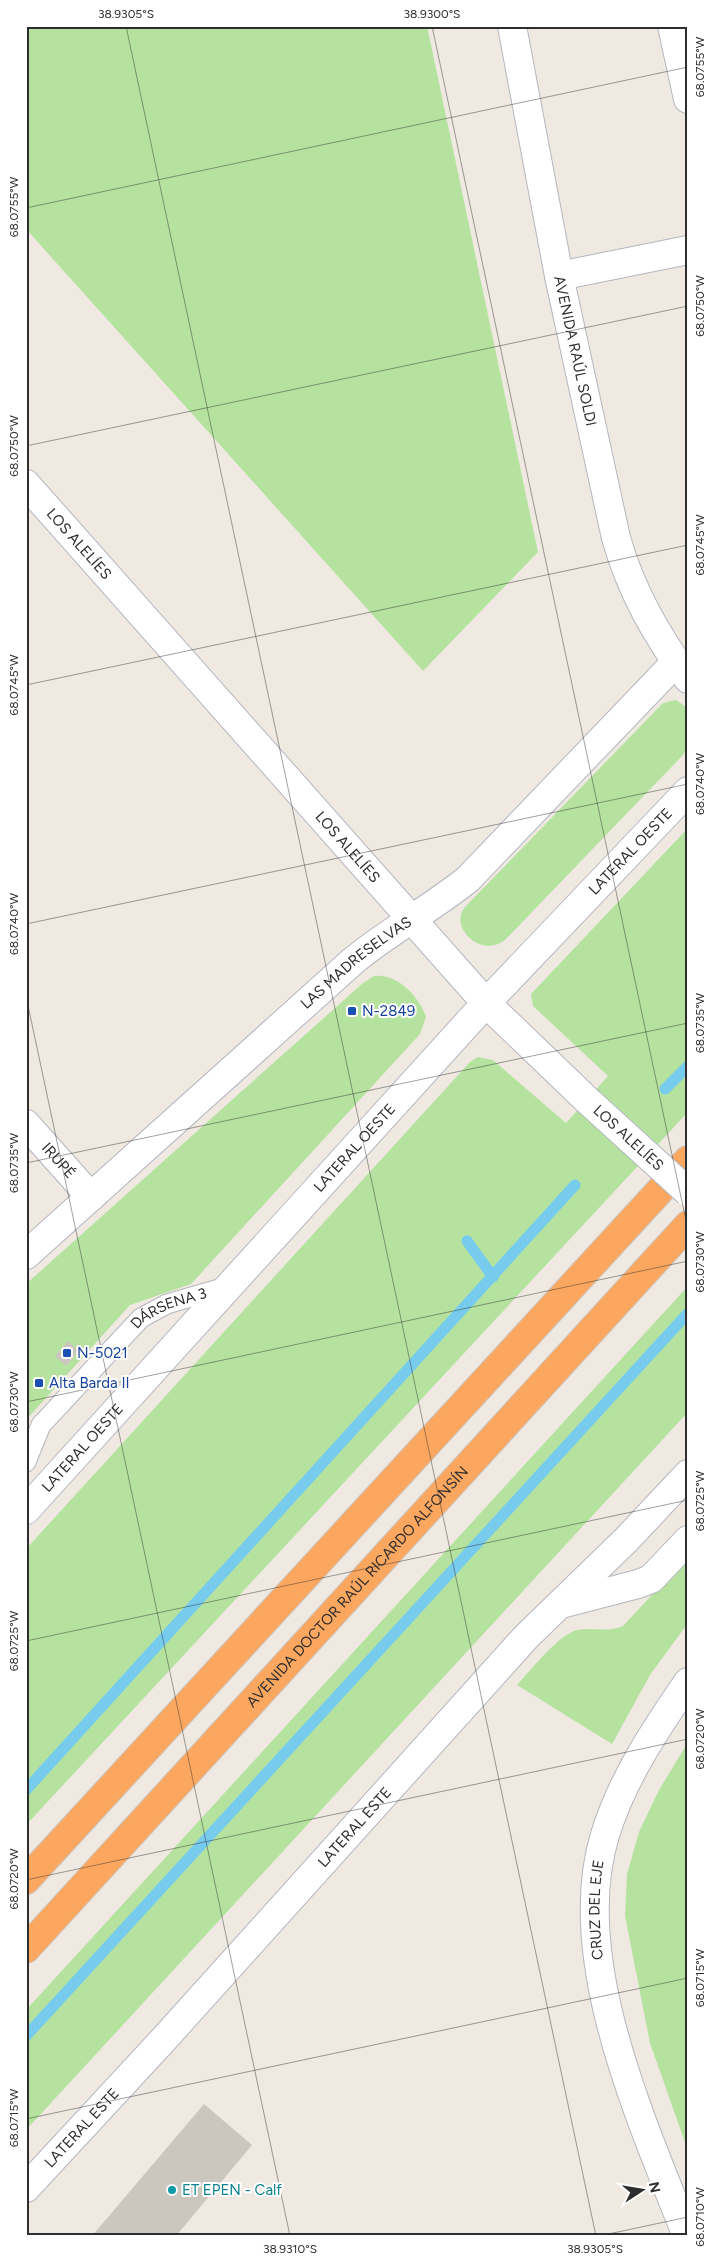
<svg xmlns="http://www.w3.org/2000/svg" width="714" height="2262" font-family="Figtree,sans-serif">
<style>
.green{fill:#b5e39f}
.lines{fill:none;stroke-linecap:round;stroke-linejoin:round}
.stream{stroke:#77cbed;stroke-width:11}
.building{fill:#cbc7bf}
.lane-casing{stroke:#b4b7c0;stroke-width:21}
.street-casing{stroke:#b4b7c0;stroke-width:30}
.secondary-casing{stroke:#b4b7c0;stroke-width:30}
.highway-casing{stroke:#c9c9c9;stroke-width:30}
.lane{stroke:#fff;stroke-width:19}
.street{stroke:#fff;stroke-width:28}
.secondary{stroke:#fff;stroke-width:28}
.highway{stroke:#fca75f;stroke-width:28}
.secondary-bridge-casing{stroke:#b4b7c0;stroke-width:30;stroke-linecap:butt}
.secondary-bridge{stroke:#fff;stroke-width:28}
.ticks{fill:none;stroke:#2e2e2e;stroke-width:1;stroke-opacity:0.45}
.transit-dot{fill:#1a4fb4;stroke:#fff;stroke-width:2}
.culture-dot{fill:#0f9aa8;stroke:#fff;stroke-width:2}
.labels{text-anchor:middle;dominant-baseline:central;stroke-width:4;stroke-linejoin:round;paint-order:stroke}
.street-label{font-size:15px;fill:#2e2e2e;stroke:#fff}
.transit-label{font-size:15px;fill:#164399;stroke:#fff;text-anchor:start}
.culture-label{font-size:15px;fill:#0d838f;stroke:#fff;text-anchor:start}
.neatline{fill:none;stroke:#2e2e2e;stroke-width:2}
.ticks-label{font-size:12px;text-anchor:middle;fill:#2e2e2e}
</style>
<rect width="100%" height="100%" fill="#efe9e1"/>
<g class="green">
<polygon points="26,26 427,26 538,552 423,671 26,229"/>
<path d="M676 700 688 708V748L683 755 506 939C482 960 448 927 465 907L663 703Z"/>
<polygon points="688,828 688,1112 26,1825 26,1549 470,1062 478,1057 493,1060 566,1123 608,1076 533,1006 531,994"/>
<path d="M374 976C397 973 419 996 426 1017L420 1034 191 1284 130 1305 26 1420V1284L363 983Z"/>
<polygon points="688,1286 688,1412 26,2130 26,2010"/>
<path d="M688 1556V1623L650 1675 612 1744 517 1685C531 1670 558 1635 577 1630 593 1627 608 1633 623 1626Z"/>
<polygon points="688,1742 688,2151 650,2043 625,1916 627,1874 639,1832 659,1790"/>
</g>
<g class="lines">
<g class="stream">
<polyline points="665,1089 688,1066"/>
<polyline points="467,1241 493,1277"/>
<polyline points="26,1790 575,1185"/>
<polyline points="26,2036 688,1313"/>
</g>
</g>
<g class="building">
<polygon points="68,1341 79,1351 66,1366 55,1356"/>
<polygon points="204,2104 252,2145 176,2236 92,2236"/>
</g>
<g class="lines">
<defs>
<g id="lane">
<path id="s1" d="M26 1462 41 1425 141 1318 167 1304 229 1286"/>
</g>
<g id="street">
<polyline points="559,276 688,250"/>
<path id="s2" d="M26 484 486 1003"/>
<path id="s3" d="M26 1124 91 1197"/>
<path id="s4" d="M26 1255 353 961C389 931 431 909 468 879L676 662"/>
</g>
<g id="secondary">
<path id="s5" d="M512 26 559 276 616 538C631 591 656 634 688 679"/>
<polyline points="672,26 688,99"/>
<polyline points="486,1003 587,1100"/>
<path id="s6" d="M26 1510 486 1003 688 791"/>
<polyline points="561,1604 638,1584 651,1579 688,1540"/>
<path id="s7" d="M26 2188 164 2039 526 1637 627 1539 688 1474"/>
<path id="s8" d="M687 2236C642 2121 567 1958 605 1835 622 1779 655 1730 688 1682"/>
</g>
<g id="highway">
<polyline points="26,1880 688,1160"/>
<path id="s9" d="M26 1949 688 1225"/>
</g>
</defs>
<use href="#lane" class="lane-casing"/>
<use href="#street" class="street-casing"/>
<use href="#secondary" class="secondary-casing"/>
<use href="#highway" class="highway-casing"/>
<use href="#lane" class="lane"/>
<use href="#street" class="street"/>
<use href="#secondary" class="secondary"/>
<use href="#highway" class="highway"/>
<defs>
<g id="secondary-bridge">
<path id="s10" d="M587 1100 688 1192"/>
</g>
</defs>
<use href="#secondary-bridge" class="secondary-bridge-casing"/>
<use href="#secondary-bridge" class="secondary-bridge"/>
</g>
<path class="ticks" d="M126 26 596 2236M432 26 688 1230M26 208 688 67M26 446 688 306M26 685 688 545M26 924 688 784M26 996 290 2236M26 1163 688 1023M26 1402 688 1261M26 1641 688 1500M26 1880 688 1739M26 2119 688 1978M599 2236 688 2217"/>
<g class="transit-dot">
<rect x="347" y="1006" width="10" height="10" rx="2.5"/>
<rect x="62" y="1348" width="10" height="10" rx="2.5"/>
<rect x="34" y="1378" width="10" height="10" rx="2.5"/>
</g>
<circle class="culture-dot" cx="172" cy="2190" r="5"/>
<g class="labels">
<g class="street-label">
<text stroke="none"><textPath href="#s5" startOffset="331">AVENIDA RAÚL SOLDI</textPath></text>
<text stroke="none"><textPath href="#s2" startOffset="80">LOS ALELÍES</textPath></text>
<text stroke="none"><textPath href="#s2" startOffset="485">LOS ALELÍES</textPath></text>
<text stroke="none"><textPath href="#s6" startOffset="894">LATERAL OESTE</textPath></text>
<text stroke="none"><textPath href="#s4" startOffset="441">LAS MADRESELVAS</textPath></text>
<text stroke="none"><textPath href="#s10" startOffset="56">LOS ALELÍES</textPath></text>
<text stroke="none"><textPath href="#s6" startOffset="489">LATERAL OESTE</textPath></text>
<text stroke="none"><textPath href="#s3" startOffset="49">IRUPÉ</textPath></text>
<text stroke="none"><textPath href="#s1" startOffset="216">DÁRSENA 3</textPath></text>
<text stroke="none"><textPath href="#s6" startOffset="84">LATERAL OESTE</textPath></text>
<text stroke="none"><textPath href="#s9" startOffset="491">AVENIDA DOCTOR RAÚL RICARDO ALFONSÍN</textPath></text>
<text stroke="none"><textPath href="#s7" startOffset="488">LATERAL ESTE</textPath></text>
<text stroke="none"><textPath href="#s8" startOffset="341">CRUZ DEL EJE</textPath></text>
<text stroke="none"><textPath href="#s7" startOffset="82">LATERAL ESTE</textPath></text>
</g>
<g class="transit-label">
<text x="362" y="1011">N-2849</text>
<text x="77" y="1353">N-5021</text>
<text x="49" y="1383">Alta Barda II</text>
</g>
<g class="culture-label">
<text x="182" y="2190">ET EPEN - Calf</text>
</g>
</g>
<rect width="714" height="2262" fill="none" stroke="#ffffff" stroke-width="55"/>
<g transform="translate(642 2190) rotate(78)" stroke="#ffffff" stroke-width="4" paint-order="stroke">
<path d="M0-4L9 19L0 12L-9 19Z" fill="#2e2e2e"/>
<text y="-8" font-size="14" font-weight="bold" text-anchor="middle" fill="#2e2e2e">N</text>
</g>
<rect x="28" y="28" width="658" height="2206" class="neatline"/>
<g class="ticks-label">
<text x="126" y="18">38.9305°S</text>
<text x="432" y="18">38.9300°S</text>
<text transform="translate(700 67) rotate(-90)" y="4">68.0755°W</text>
<text transform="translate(14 207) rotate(-90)" y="4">68.0755°W</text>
<text transform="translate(700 306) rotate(-90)" y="4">68.0750°W</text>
<text transform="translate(14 446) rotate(-90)" y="4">68.0750°W</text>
<text transform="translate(700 545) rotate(-90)" y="4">68.0745°W</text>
<text transform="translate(14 685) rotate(-90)" y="4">68.0745°W</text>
<text transform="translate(700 784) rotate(-90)" y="4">68.0740°W</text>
<text transform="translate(14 924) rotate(-90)" y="4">68.0740°W</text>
<text transform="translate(700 1023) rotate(-90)" y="4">68.0735°W</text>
<text transform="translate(14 1163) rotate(-90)" y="4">68.0735°W</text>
<text transform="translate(700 1262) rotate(-90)" y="4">68.0730°W</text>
<text transform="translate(14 1402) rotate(-90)" y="4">68.0730°W</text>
<text transform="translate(700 1501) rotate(-90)" y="4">68.0725°W</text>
<text transform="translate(14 1641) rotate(-90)" y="4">68.0725°W</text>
<text transform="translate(700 1739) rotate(-90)" y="4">68.0720°W</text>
<text transform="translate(14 1879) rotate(-90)" y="4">68.0720°W</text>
<text transform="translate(700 1978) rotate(-90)" y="4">68.0715°W</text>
<text transform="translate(14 2118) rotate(-90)" y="4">68.0715°W</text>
<text transform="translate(700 2217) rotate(-90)" y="4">68.0710°W</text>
<text x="290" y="2253">38.9310°S</text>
<text x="595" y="2253">38.9305°S</text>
</g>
</svg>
